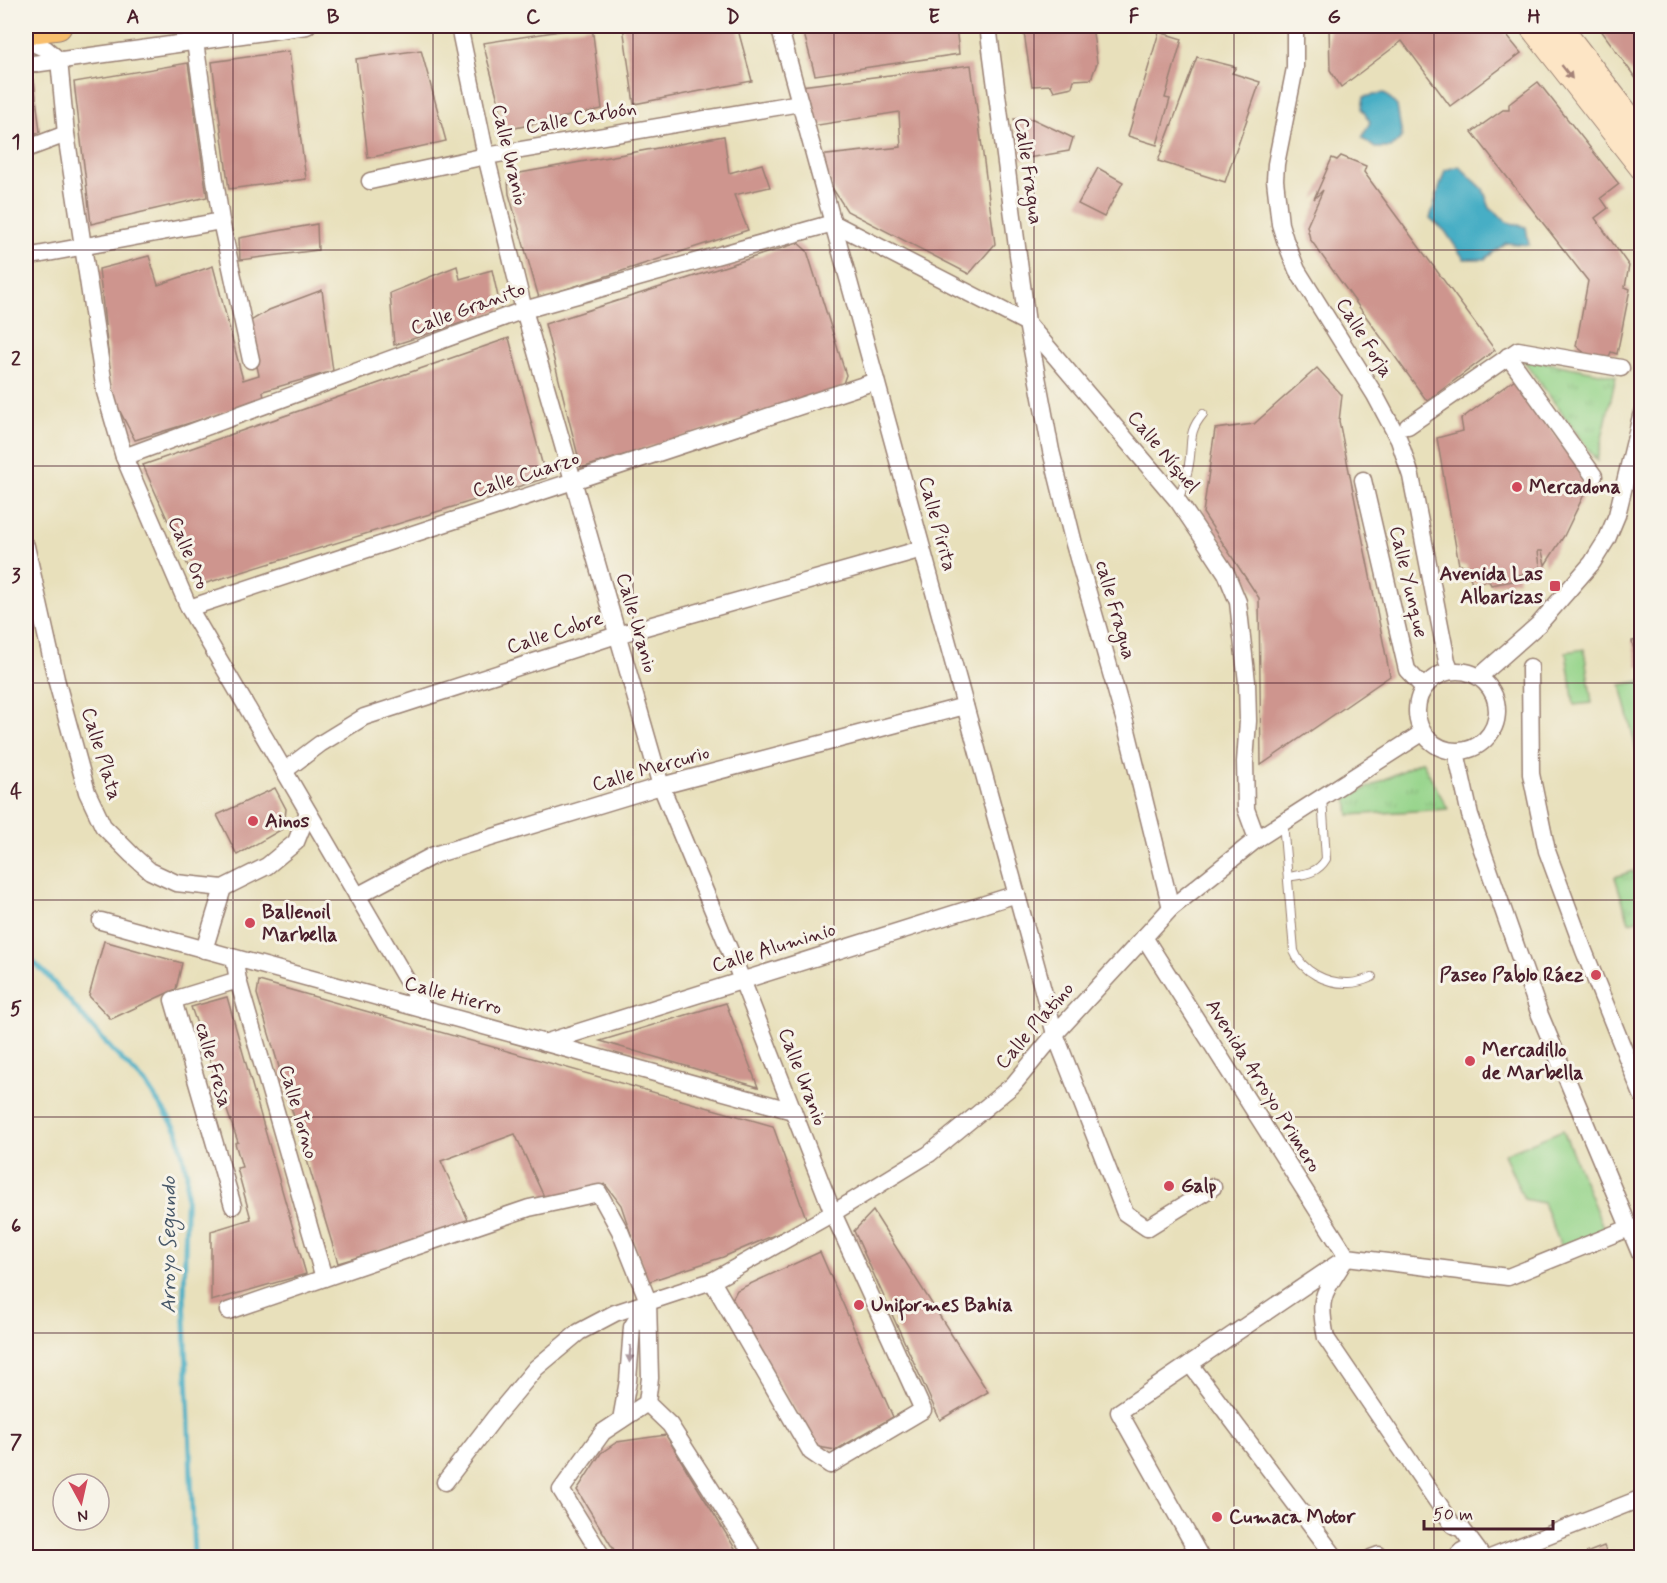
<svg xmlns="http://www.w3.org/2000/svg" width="1667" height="1583" font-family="Mynerve,sans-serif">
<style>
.green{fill:#95d48a;stroke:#707a5a;stroke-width:1.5}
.park{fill:url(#park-tufts);stroke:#707a5a;stroke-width:1.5}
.water{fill:#46aec5;stroke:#486678;stroke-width:1.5}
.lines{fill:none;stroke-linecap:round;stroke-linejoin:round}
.stream{stroke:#46aec5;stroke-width:5}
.building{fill:#ce958e}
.lane-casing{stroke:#998073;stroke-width:10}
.street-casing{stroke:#998073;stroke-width:19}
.secondary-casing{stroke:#998073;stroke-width:26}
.primary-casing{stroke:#998073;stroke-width:29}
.lane{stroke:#fff;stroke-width:8}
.street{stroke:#fff;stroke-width:16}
.secondary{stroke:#fde5c5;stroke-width:24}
.primary{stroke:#f9bf6d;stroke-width:27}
.oneway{fill:#a48278}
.oneway2{fill:#ae9aa0}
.grid{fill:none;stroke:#4a1f2b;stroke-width:1.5;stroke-opacity:0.55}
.poi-dot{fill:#d1495b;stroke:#f7f3e8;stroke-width:2}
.labels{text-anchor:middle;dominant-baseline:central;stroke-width:6;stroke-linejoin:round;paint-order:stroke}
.street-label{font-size:20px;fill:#4a1f2b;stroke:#f7f3e8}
.poi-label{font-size:20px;font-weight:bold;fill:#4a1f2b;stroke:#f7f3e8;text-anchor:start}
.water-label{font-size:21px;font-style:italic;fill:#485869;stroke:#f7f3e8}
.neatline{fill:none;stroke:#4a1f2b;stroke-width:2}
.grid-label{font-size:20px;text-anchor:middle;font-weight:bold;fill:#4a1f2b}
</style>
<defs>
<pattern id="park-tufts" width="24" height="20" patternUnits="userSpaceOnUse" patternTransform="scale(1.5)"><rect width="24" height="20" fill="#95d48a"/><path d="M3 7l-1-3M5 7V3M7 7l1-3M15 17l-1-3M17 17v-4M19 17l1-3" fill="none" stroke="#82b677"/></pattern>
</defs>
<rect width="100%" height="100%" fill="#f7f3e8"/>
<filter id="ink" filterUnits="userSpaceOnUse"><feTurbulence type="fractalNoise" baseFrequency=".0167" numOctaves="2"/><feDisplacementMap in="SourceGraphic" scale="12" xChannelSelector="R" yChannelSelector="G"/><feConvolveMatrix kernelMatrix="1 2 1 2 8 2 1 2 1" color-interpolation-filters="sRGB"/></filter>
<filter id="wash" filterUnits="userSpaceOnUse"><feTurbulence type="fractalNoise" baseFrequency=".008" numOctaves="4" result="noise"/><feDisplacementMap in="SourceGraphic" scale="24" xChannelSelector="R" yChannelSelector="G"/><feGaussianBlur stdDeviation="1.35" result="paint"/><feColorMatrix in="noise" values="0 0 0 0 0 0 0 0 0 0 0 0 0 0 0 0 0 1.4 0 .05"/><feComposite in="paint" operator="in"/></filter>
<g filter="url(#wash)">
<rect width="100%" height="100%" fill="#e8e0bb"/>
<g class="green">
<polygon points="1584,649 1592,703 1574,705 1566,652"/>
<polygon points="1641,681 1642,681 1641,769 1621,685"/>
<polygon points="1563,1130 1606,1234 1563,1251 1543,1203 1524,1199 1504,1154"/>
</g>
<g class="park">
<polygon points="1522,358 1616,376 1597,461"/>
<polygon points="1422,761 1448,809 1349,815 1347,798"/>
<polygon points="1633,871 1641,896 1641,919 1629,922 1615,877"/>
</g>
<g class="water">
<polygon points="1384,93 1397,106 1402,137 1391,148 1375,148 1362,138 1370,122 1362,109 1364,97"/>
<polygon points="1459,166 1483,189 1490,208 1507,222 1526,227 1529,245 1506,243 1485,259 1464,259 1445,231 1430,218 1445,170"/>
</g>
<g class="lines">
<polyline class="stream" points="26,955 46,974 112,1050 145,1083 177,1130 187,1174 184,1294 194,1558"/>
</g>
<g id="blocks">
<g class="building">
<polygon points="592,26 602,109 506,130 483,43"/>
<polygon points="623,26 737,26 752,81 634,104"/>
<polygon points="802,26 956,26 959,54 815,75"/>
<polygon points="1023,26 1092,26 1097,63 1091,79 1074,80 1072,87 1054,91 1051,85 1032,86"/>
<polygon points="1329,26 1499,26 1521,53 1450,106 1402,41 1341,87 1330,70"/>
<polygon points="1598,26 1633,26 1642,38 1642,87"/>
<polygon points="1159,32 1182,39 1165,98 1170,99 1157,145 1128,136"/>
<polygon points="421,50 446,141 368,158 356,59"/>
<polygon points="289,51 306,179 229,189 212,62"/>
<polygon points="1197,57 1236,67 1232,73 1260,82 1225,182 1158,161"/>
<polygon points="188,63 207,197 91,224 74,82"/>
<polygon points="971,65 995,244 969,274 847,211 831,186 818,156 901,147 899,112 812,126 801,86"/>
<polygon points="34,80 40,132 26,139 26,82"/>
<polygon points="1538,82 1619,184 1601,198 1608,208 1595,218 1629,266 1625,287 1630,289 1617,354 1611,352 1609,357 1586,354 1576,346 1588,281 1472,132 1503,110 1509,110 1509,104"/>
<polygon points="1014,119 1033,119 1073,138 1069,151 1022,159"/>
<polygon points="724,136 729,173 762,164 770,187 734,195 748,230 539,298 509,194 508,181 520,173"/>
<polygon points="1341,156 1366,166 1364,172 1495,350 1427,401 1310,239 1307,226 1323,190 1314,199 1332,158 1337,160"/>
<polygon points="1098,168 1123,182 1104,217 1078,204"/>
<polygon points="317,224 318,250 240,260 239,238"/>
<polygon points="798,243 807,251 846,375 841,389 581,468 545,324"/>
<polygon points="149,256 158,285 213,266 243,380 259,375 247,323 269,310 322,290 333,371 263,391 264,400 135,440 113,398 99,269"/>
<polygon points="457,266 460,279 492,270 501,310 394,345 390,293"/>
<polygon points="509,338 546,478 197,586 143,465"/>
<polygon points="1317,368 1342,395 1339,421 1390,676 1261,765 1259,598 1203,513 1215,429 1254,424"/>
<polygon points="1515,379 1590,482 1564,536 1545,565 1542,551 1538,551 1540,566 1536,572 1518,575 1519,580 1491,585 1489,581 1472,583 1466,565 1459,565 1437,438 1463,431 1461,419"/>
<polygon points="1642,639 1642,666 1638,667 1632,641"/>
<polygon points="275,788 286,809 284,828 237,855 217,815"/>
<polygon points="104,941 182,963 176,989 111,1019 89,996"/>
<polygon points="259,981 773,1126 807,1221 723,1257 647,1282 621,1205 605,1184 546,1201 515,1134 441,1161 470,1224 338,1263 257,994"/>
<polygon points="227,997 306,1274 211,1301 211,1231 251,1219 237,1168 242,1167 235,1143 238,1142 191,1007"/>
<polygon points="726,1003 758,1087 600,1041"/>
<polygon points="873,1211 988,1392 940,1420 854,1231"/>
<polygon points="820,1252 893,1417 836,1450 818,1447 730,1303 737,1290"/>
<polygon points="666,1435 688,1472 741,1558 619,1558 577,1490 601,1453 617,1442"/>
<polygon points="1604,1546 1609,1558 1576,1558 1576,1557"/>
</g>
</g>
</g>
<g filter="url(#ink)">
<use href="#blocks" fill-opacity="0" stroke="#998073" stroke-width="1.5"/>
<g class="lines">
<defs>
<g id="lane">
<path d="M1178 501C1182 489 1187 477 1189 464 1193 441 1187 433 1203 414"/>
<path d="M1283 822 1294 951C1302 972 1327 984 1349 983 1357 983 1365 980 1372 977"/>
<path d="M1288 877C1304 874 1317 874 1326 859L1322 797"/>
</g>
<g id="street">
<polyline points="459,26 486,156 524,310 661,786 742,980 833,1213 923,1410 830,1465 811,1452 712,1281"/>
<polyline points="779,26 1055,1034 1125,1213 1147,1228 1213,1187"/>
<polyline points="988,26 1027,323 1051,451 1074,544 1125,722 1171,908"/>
<polyline points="1295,26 1295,68 1276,164 1275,180 1280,224 1285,240 1297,270 1375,395 1399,440 1411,476 1447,661 1451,671"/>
<polyline points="26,40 46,49 59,60 66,134 105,392 124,457 189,608 424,1010"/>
<polyline points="195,42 221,221 251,360"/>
<polyline points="26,65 307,26"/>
<polyline points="26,149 66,134"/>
<polyline points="370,181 486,156 800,103"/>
<polyline points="26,257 221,221"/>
<polyline points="1508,356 1594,476"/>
<polyline points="1408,426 1518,350 1621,368"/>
<polyline points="124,457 524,310 833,223 1027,323 1178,501 1207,544 1226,573 1238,602 1247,682 1248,721 1245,762 1246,809 1257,839"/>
<polyline points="1363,480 1407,670 1424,688"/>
<polyline points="26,546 56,679 87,792 103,826 132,855 150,871 176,883 223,888 267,866 296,842 308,812"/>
<polyline points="189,608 876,381"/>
<polyline points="1530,667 1531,774 1547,851 1584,951 1642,1095"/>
<circle cx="1457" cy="711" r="40"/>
<polyline points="1479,677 1539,624 1592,563 1607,539 1617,515 1642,412"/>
<polyline points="1456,752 1470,815 1540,1015 1642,1258"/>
<polyline points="284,771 320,744 364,717 617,635 922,549"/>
<polyline points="357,896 434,855 661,786 965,706"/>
<polyline points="101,921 793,1111"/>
<polyline points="1144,937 1347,1257 1508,1277 1629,1228"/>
<polyline points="204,950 223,888"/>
<polyline points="234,958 238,980 324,1278"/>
<polyline points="544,1043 1017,894"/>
<polyline points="233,1206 173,1000 238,980"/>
<path d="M1343 1263C1322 1296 1318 1298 1326 1338L1453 1525 1462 1529 1479 1552"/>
<polyline points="228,1311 529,1208 599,1193 620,1231 648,1301 650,1378 647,1403"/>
<polyline points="1190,1364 1336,1558"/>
<polyline points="647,1403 670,1425 755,1558"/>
<polyline points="621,1420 628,1381 632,1327 648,1301"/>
<polyline points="445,1482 495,1417 536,1368 579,1332 615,1313 712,1281 833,1213 929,1154 1013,1085 1055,1034 1171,908 1257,839 1422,733"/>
<polyline points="603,1558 561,1490 603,1432 647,1403"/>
<polyline points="1201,1558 1119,1412 1347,1257"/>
<polyline points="1371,1558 1379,1555"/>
<path d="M1456 1558C1462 1547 1473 1545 1481 1555"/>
<polyline points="1490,1558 1642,1498"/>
</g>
<g id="secondary">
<polyline points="1531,26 1642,168"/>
<polyline points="1559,26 1642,134"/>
</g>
<polyline id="primary" points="26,30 58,26"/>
</defs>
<use href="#lane" class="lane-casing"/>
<use href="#street" class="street-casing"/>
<use href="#secondary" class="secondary-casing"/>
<use href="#primary" class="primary-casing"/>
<use href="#lane" class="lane"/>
<use href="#street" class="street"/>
<use href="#secondary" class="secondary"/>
<use href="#primary" class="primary"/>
</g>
<defs><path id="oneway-solid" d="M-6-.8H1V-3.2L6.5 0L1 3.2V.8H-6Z" transform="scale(1.5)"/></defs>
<use class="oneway" href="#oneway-solid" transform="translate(1567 72) rotate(52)"/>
<use class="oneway2" href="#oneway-solid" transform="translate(630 1354) rotate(94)"/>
</g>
<path class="grid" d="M233 26V1558M433 26V1558M633 26V1558M834 26V1558M1034 26V1558M1234 26V1558M1434 26V1558M26 250H1642M26 466H1642M26 683H1642M26 900H1642M26 1117H1642M26 1333H1642"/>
<g class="poi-dot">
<circle cx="1517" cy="487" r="6"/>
<rect x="1549" y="580" width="12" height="12" rx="3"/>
<circle cx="253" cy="821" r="6"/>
<circle cx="250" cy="923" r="6"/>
<circle cx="1596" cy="975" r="6"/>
<circle cx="1470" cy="1061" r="6"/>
<circle cx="1169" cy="1186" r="6"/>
<circle cx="859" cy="1305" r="6"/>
<circle cx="1217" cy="1517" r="6"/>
</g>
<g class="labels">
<g class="street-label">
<text transform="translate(581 118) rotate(-10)">Calle Carbón</text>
<text transform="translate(509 155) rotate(77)">Calle Uranio</text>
<text transform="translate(1028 171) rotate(82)">Calle Fragua</text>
<text transform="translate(468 309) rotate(-20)">Calle Granito</text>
<text transform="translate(1364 338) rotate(58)">Calle Forja</text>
<text transform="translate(1163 452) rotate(50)">Calle Níquel</text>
<text transform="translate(526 475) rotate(-18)">Calle Cuarzo</text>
<text transform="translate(937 524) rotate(75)">Calle Pirita</text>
<text transform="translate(188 553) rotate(67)">Calle Oro</text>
<text transform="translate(1408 582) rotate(77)">Calle Yunque</text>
<text transform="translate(1115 610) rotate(74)">calle Fragua</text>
<text transform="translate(636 623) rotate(74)">Calle Uranio</text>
<text transform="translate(555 633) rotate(-18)">Calle Cobre</text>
<text transform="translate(101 754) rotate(73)">Calle Plata</text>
<text transform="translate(651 769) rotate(-16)">Calle Mercurio</text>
<text transform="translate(774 948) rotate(-17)">Calle Aluminio</text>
<text transform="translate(453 996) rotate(15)">Calle Hierro</text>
<text transform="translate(1035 1026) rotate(-49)">Calle Platino</text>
<text transform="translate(213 1065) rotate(74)">calle Fresa</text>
<text transform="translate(802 1077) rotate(69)">Calle Uranio</text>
<text transform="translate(1263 1086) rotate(58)">Avenida Arroyo Primero</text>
<text transform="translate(298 1112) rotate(74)">Calle Torno</text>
</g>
<g class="poi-label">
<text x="1529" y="487">Mercadona</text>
<text x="1543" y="574" text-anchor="end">Avenida Las<tspan x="1543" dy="23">Albarizas</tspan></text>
<text x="265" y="821">Ainos</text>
<text x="262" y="912">Ballenoil<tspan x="262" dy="23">Marbella</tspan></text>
<text x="1584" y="975" text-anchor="end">Paseo Pablo Ráez</text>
<text x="1482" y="1050">Mercadillo<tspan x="1482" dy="23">de Marbella</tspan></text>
<text x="1181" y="1186">Galp</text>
<text x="871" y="1305">Uniformes Bahia</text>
<text x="1229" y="1517">Cumaca Motor</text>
</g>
<g class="water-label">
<text transform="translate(169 1245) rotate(-90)">Arroyo Segundo</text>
</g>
</g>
<rect width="1667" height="1583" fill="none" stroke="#f7f3e8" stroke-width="66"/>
<g transform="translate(81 1502) rotate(172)"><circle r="28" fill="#f7f3e8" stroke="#b29e9c" stroke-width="1.5"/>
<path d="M0-4.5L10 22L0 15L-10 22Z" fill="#d1495b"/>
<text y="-9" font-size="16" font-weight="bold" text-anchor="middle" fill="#4a1f2b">N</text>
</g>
<path d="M1424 1520v9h129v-9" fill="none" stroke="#4a1f2b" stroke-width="3"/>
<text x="1433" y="1520" font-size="18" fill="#4a1f2b" stroke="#f7f3e8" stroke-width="4.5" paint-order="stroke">50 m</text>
<rect x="33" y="33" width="1601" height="1517" class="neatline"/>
<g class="grid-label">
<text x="133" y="23">A</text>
<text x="333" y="23">B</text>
<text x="533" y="23">C</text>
<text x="733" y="23">D</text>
<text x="934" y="23">E</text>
<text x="1134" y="23">F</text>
<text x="1334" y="23">G</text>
<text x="1534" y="23">H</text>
<text x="16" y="148">1</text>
<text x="16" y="365">2</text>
<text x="16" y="582">3</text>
<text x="16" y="798">4</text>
<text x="16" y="1015">5</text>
<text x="16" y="1232">6</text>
<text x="16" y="1448">7</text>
</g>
</svg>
